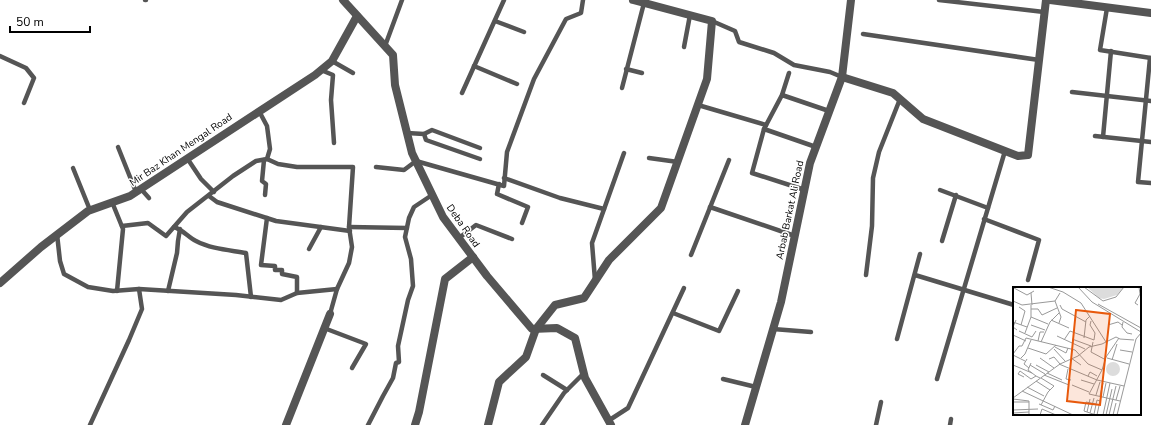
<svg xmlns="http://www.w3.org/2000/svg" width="1151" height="425" font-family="'Nunito Sans',sans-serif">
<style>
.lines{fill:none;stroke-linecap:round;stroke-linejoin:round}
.lane{stroke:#555;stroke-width:4.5}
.street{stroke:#555;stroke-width:8}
.labels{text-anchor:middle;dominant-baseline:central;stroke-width:3;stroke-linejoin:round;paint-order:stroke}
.street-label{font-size:10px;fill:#000;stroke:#fff}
.inset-road{fill:none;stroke:#999;stroke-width:1}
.view{fill:#e8590c;fill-opacity:0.15;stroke:#e8590c;stroke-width:2}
.inset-edge{fill:none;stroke:#000;stroke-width:2}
</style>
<rect width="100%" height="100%" fill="#fff"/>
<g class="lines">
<g class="lane">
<polyline points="145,0 146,0"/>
<polyline points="939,0 1044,12"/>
<polyline points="1107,8 1100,50 1151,58"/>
<polyline points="495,21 524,32"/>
<polyline points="712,21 735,31 739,42 774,53 794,65 830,72 842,77"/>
<polyline points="863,34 1039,60"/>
<polyline points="385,46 402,0"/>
<polyline points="684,47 690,15"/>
<polyline points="0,56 26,68 34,78 24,103"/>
<polyline points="1150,58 1138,182 1151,183"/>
<polyline points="332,61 353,73"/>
<polyline points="474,66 517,84"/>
<polyline points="626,69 642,73"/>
<polyline points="321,70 333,75 331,100 334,143"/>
<polyline points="789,73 782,95 764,129 752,173 805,190"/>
<polyline points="622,88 644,3"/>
<polyline points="1072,92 1151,101"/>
<polyline points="462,93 504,0"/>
<polyline points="782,95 829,111"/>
<polyline points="698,105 766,125"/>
<polyline points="259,111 267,126 270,149 267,159"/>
<polyline points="764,129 816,147"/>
<polyline points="407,133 424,134 426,140 480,159"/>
<polyline points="424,134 432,130 480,148"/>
<polyline points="1095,136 1151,142"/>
<polyline points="1103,137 1111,51"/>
<polyline points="118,147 136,192"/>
<polyline points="187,158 201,179 214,192"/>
<polyline points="649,158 678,162"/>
<polyline points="264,160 262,181 266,184 265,195"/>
<polyline points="376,167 404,170 416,161 504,186 507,152 534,79 566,19 581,13 583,0"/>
<polyline points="73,168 90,210"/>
<polyline points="504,178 560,198 604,209"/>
<polyline points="499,184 497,194 528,207 522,223"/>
<polyline points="141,189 149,198"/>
<polyline points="940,190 988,208"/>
<polyline points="209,196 217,202 276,221 350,231"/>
<polyline points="112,202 123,229 117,291"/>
<polyline points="710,207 795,236"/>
<polyline points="267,218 261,265 275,266 275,270 282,270 282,274 297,277 297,293"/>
<polyline points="984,219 1039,240 1028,280"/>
<polyline points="122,226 148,223 166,236 187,212 233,176 256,161 267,159 278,164 297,167 353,167 349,227 352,247 349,263 337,289 330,314"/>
<path d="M174 227C183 230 188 237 196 241 211 249 229 250 246 253L251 297"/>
<polyline points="349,227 407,228"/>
<polyline points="57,234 60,261 64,274 88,287 113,291 139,289 236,295 281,300 297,293 337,289"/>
<polyline points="459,238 476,225 512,239"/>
<polyline points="942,241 956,195"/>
<polyline points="309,249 321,227"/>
<polyline points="691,255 729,160"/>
<polyline points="866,275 872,226 873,178 879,152 900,99"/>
<polyline points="915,275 1014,305"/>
<polyline points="595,280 592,243 624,153"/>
<polyline points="168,291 177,253 178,241 180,229"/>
<polyline points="673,313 719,331 738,291"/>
<polyline points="324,328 366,344 352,368"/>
<polyline points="773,329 811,332"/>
<polyline points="897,339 920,254"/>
<polyline points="543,375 567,390"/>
<polyline points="723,379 756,387"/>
<polyline points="937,379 1005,151"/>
<polyline points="608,421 628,408 684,288"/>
<polyline points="90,425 129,340 142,309 139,289"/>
<polyline points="368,425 383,396 393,378 396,363 399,362 398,346 408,300 413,286 411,259 405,237 409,218 414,207 432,195"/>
<polyline points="542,425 564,393 584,373"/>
<polyline points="876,425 881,402"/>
<polyline points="950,425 951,419"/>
</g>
<g class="street">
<polyline points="343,0 393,55 395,85 412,153 443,217 487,276 532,329 557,328 575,338 585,378 611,425"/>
<polyline points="1050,0 1151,13"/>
<polyline points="842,77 893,93 923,119 1018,156 1028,155 1046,0"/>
<polyline points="0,283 41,247 88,211 130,196 315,75 332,61 357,16"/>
<polyline points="286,425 330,314"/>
<polyline points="415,425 419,412 445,279 473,257"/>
<polyline points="488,425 499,382 526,357 536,329 555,305 584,298 609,260 661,208 707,79 712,21 633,0"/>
<polyline points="745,425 781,302 810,163 842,77 851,0"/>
</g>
</g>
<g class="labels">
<g class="street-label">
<text transform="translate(181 150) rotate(-34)">Mir Baz Khan Mengal Road</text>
<text transform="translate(790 210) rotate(-78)">Arbab Barkat Ali Road</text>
<text transform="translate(463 226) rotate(55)">Deba Road</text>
</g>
</g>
<g transform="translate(1013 287)">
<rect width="128" height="128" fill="#fff"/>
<path d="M74 0H111L104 8 91 12 86 11ZM93 82a7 7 0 1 1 14 0a7 7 0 1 1-14 0Z" fill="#dcdcdc"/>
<path class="inset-road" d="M35 0 50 5 68 16 93 55M65 0 79 15 128 45M71 0 90 14 103 10 111 0M1 1 14 8 21 4M18 6 19 18M0 14 9 18 42 14M85 17 128 41M47 18 49 22 73 35M125 18 122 16 127 7 126 0M6 20 12 24 8 38M18 22H25L29 28 44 21M18 30 35 37M3 33 0 40 4 43M38 33 56 41M0 35 14 40M110 35 109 40 114 46 119 47M46 36 48 30 42 14 47 6M18 38 32 43M95 38 105 35 109 38M6 44 19 50 23 44M12 46 18 30V18M0 48 13 54M44 49 72 62M71 51 73 33 77 29M59 52 78 59M51 53 57 44 81 53 82 46 77 38 78 34M25 54 27 45H31M28 55 37 35 46 26M80 55 78 65 93 73M42 60 53 66 55 61M15 61 33 67 43 58M41 62 52 74M107 63 119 65M0 67 6 59H9L13 51 62 63 75 77 89 83 93 70 106 51M0 68 12 74M8 71 12 67 18 53M27 71 41 81M58 71 68 78M94 71 116 77M14 72 11 77 16 81M36 72 41 70 47 77M99 73 104 57M18 76 15 83 23 89M46 77 84 93 111 99M0 78 19 86M17 78 32 87M23 78 36 85M55 82 53 92 58 93M89 83 76 107 107 114M34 86 49 93M31 88 56 98M75 89 77 85 84 89M11 90 5 87 7 84 18 92 23 89 27 91M28 91 41 99 35 105 28 118M68 93 81 97M23 94 37 103M59 98 76 105M14 100 31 109M9 104 60 128M83 108 87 95M87 109 90 96M90 110 93 96M0 111 47 77 65 69 76 60 89 57 103 50 107 52 121 53M0 112 16 114V128M103 113 107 99M0 115H16M26 117 40 123 42 119M83 117 73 115 71 124 83 128M0 123 25 122M74 125 77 112M0 126 16 125M77 126 81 111M81 127 84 113 87 114M27 128 29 122 43 128M84 128 88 109M90 128 97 96M93 128 99 102M96 128 103 99M100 128 103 116M104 128 123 52 128 46"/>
<path class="view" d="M63 23 97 27 87 118 54 114Z"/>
<rect width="128" height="128" class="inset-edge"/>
</g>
<path d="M10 26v6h80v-6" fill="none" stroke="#000000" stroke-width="2"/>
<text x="16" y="26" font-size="12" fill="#000000" stroke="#ffffff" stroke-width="3" paint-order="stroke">50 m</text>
</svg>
